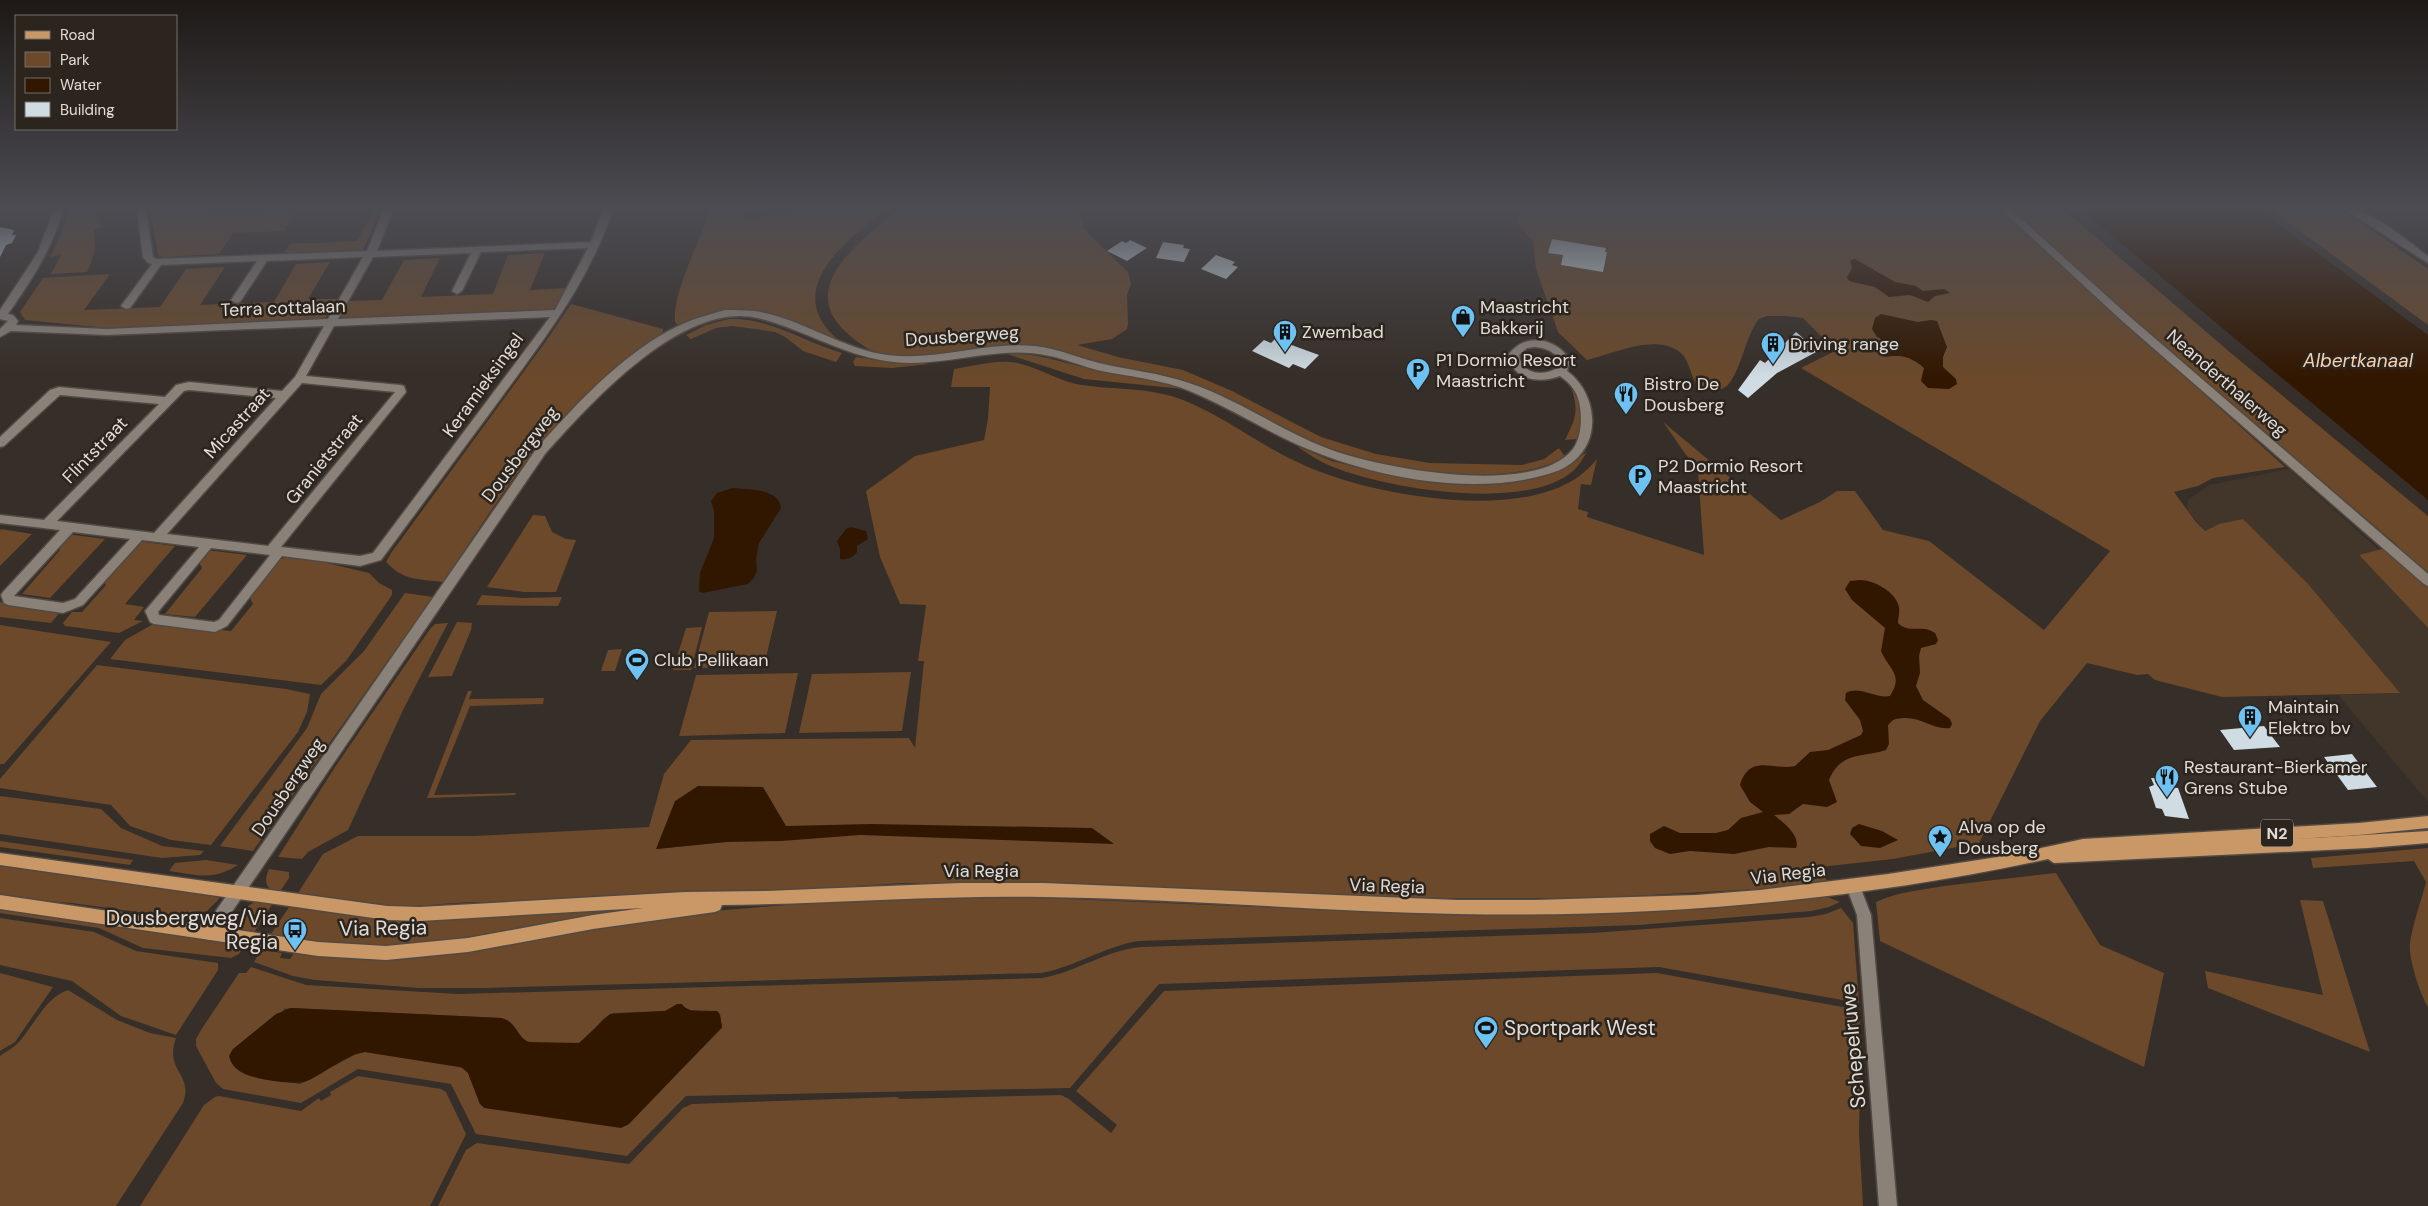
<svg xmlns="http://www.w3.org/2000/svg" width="2428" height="1206" font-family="'DM Sans',sans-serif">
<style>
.built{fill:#42352a}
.green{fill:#6b492a;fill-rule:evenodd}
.water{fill:#321700}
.building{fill:#d0dce3}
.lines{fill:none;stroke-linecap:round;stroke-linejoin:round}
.minor-casing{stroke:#514a44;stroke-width:3}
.major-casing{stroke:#514a44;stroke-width:3}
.minor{fill:#8a8179;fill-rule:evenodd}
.major{fill:#ca9767;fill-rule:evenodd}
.labels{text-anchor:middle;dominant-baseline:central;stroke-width:5;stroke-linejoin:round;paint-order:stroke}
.shield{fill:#2c251e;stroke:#aba5a0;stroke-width:1}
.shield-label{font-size:16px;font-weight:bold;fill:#e1dcd7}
.poi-label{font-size:18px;fill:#e1dcd7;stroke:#2c251e;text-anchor:start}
.street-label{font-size:18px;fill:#e1dcd7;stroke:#2c251e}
.water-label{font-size:19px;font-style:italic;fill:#f8d1b0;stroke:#2c251e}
.near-poi-label{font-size:21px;fill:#e1dcd7;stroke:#2c251e;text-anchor:end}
.near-street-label{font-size:21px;fill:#e1dcd7;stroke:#2c251e}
</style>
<rect width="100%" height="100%" fill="#362e28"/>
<polygon class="built" points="2289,469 2380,551 2359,555 2428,628 2428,802 2338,695 2399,693 2219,524 2205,531 2187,510 2188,500 2209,485"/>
<g class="green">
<path d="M68 209H98L101 227 93 230C97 247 94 257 87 272L51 274 61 255 50 257 63 229Z"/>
<polygon points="150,209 206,209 210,214 296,211 284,231 233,233 219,254 163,257 158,255"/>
<path d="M711 209H743L744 219 817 209H888C845 240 777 293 842 343 776 318 749 292 678 325L675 322C672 292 701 239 711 209Z"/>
<path d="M900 209H1086L1081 213 1084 229 1128 272 1131 284 1127 295 1128 324 1127 329 1112 339 1077 345 1118 357 1183 370 1232 391 1321 437 1376 454 1430 463 1522 465 1544 459 1559 448 1565 457C1506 491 1380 469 1318 446 1304 440 1291 432 1277 425 1243 407 1209 389 1173 377 1148 370 1121 369 1096 362 1076 357 1055 347 1034 347 988 347 943 361 896 357 873 354 860 345 847 333 794 286 864 238 900 209Z"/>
<path d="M1520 209H1962L1966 216 1967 209H1999L2285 467 2213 478 2198 486 2174 492 2196 522 2205 531 2219 524 2243 519 2308 584 2400 693 2222 697 2155 680 2148 674 2137 675 2087 663 2040 721 1979 843 1893 859 1820 867 1829 885 1597 898H1401L1052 883H904L777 891 504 903 473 902 440 904 412 908 388 909 296 896 323 854 358 836H474L649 827 664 774 691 740 909 738 915 748 924 661H918L926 605 900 604 880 557 866 491 915 456 984 440 988 419 990 387H951L954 369C975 366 1001 358 1021 364 1042 369 1060 382 1082 385 1115 390 1150 387 1183 400 1226 417 1263 448 1306 466 1371 495 1503 518 1568 483 1580 477 1588 469 1597 459L1591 485 1581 484 1578 509 1588 512 1587 517 1704 555 1698 472 1663 422 1781 520 1820 502 1837 491H1855L1883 530 1929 541 2044 630 2110 551 1801 368 1841 348 1824 339 1803 318 1786 316H1767L1759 319C1745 337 1742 368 1728 385 1725 388 1719 390 1714 390 1686 393 1696 361 1677 350 1651 335 1613 354 1587 360L1558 332 1536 269 1533 241 1517 223ZM763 787 726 842 656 849Z"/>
<polygon points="2003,209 2063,209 2232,354 2428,516 2428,628 2359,555 2397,545"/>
<polygon points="2270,209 2341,209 2428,269 2428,325"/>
<polygon points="373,211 380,211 363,250 358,252 282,256 290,244 357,241"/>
<polygon points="545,253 530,290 567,288 554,310 340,319 349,301 382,300 404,260 440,258 421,297 493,294 508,255"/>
<polygon points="330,262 308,299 337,299 324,320 107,328 25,320 20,312 43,278 110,274 84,310 160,307 186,269 225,267 200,305 274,302 296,264"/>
<path d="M571 304 663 329V335C635 356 605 376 580 401 525 453 485 521 443 582 418 579 404 581 386 562L391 553 546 341Z"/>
<path d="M729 319C769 317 804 342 842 353L836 362 803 351 785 337 775 332 756 329 732 326 716 328 691 339 686 335 706 325Z"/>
<path d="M1007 354C1041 353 1059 362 1091 369 1121 376 1153 377 1183 389L1084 379Z"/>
<polygon points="856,357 901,364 929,364 892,368 855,366 853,362"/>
<path d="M1574 387C1583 401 1586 424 1578 439L1565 440C1575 420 1579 412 1572 390Z"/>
<path d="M1297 446 1332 461 1389 475 1474 482 1564 467 1587 452C1583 458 1579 466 1573 471 1526 512 1388 489 1333 467 1320 462 1308 454 1297 446Z"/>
<polygon points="533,515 545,516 552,532 566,539 576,540 556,592 524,592 487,587"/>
<polygon points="1,529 32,534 0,566 0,530"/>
<polygon points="66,534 105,539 50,598 22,594 60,550 57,544"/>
<polygon points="137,541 175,546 125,604 144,607 134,620 143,621 119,633 65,626 63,623 72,612 82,612 106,585 103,579"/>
<polygon points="207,550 247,555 195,617 165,614 202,568 198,560"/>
<polygon points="286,556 314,560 369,573 379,583 392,590 392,595 388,601 346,661 321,685 110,659 125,640 155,623 231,631 253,604 249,596 280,558 283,559"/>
<polygon points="405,593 433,597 253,851 220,846 307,728 321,694 364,651"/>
<polygon points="482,595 524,598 562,597 558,606 476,605"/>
<polygon points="0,602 62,610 51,623 0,617"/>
<polygon points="777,611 764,666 694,668 709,612"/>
<polygon points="457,622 472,623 471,630 452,676 428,677"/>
<polygon points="448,623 404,708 348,830 308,852 302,859 278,857 335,767 430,629 435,624"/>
<polygon points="0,625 111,642 4,764 0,764"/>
<polygon points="702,627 691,670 673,670 686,628"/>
<polygon points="622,649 615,671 601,671 608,650"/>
<polygon points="97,665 286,689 310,694 307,712 298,732 211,845 171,840 130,826 111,805 0,788 0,779"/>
<polygon points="911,672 902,731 799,733 812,674"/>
<polygon points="798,673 785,733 679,736 696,675"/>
<polygon points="468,691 472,691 469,699 544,698 543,704 470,706 434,795 516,793 515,795 427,798"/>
<polygon points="0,796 101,809 121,828 162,846 204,851 200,855 162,858 0,834"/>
<polygon points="0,841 133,860 130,865 0,847"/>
<path d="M2428 848V1007C2420 994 2408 958 2410 943 2413 922 2421 902 2426 882L2414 861 2313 868 2311 858Z"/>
<path d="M206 860 238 865C213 881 197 875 169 871L175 863Z"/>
<polygon points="0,863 218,895 219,899 207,911 180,918 72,903 0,897"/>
<path d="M269 869 289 872V878L279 893C266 890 263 882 269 869Z"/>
<path d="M2056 873 2100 945 2164 973 2144 1067 1880 941 1876 902C1898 892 1921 890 1944 886 1982 881 2019 877 2056 873Z"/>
<path d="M1825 896 1840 902 1829 907 1811 911 1639 925 1138 941C1103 947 1075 967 1041 973L483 988H419L315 980 293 976 254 962 261 950 282 953 280 958 290 959 296 950 334 955 700 912 834 901 1020 897 1359 911 1589 913 1706 909Z"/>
<polygon points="2300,900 2323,901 2370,1052 2208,988 2205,971 2323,995"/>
<path d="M257 901 273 903 253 934 239 931C230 918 246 906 257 901Z"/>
<polygon points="291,904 344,912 678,904 476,938 372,948 269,937"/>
<polygon points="0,907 246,943 239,954 231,958 143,948 99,928 0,913"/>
<path d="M1841 908 1853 923 1859 1003 1659 967 1159 984 1070 1088 686 1096 627 1156 476 1134 451 1084 358 1069 301 1103 223 1089 216 1083 196 1046V1039L201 1030 239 973H246L251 967 306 985 458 994 1042 978C1077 972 1106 950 1141 947L1592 933 1809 917 1826 914ZM682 1006 690 1010 717 1011 720 1014 722 1028 626 1126 480 1104 468 1073 464 1068 365 1052 356 1054 300 1084 247 1075 284 1009 291 1008 501 1018C517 1023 513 1030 523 1039 531 1046 568 1044 579 1043L586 1039 603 1019 613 1013 665 1011Z"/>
<polygon points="0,918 94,932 136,951 218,963 218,970 176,1035 121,1016 72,981 0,965"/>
<polygon points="0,973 53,987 15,1042 0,1051"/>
<polygon points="1657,973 1859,1010 1861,1048 1859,1133 1863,1206 438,1206 466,1150 477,1143 629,1164 683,1108 692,1104 897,1097 900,1099 1061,1095 1069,1099 1111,1133 1117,1125 1076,1091 1164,991"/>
<path d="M68 990 117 1020 150 1033 176 1038C164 1072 194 1073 183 1103L116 1206H0V1056C6 1051 14 1048 19 1042 34 1025 46 997 68 990Z"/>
<polygon points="358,1076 441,1089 446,1092 466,1134 430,1206 140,1206 204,1105 215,1097 219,1096 301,1111 319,1098 321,1101 331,1095 330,1092"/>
</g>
<g class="water">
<polygon points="2080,209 2258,209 2428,335 2428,500"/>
<path d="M1855 259 1895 282 1916 286 1923 291 1944 289 1950 293 1935 296 1928 302 1910 295 1889 297 1875 287 1849 281 1847 277C1852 269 1853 269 1850 260Z"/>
<path d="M1881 314 1918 322 1931 320 1937 321 1947 347 1943 357V367L1956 379 1957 384 1949 389 1928 388 1921 381 1924 368C1917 361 1906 355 1895 356 1889 356 1885 358 1880 355L1892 344 1877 337 1872 329 1875 318Z"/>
<path d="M733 488C749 490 779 488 781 508L759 543 756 559 757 570 754 578 748 584 702 593 699 591 700 573 714 538V511L711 501 717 493Z"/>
<path d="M851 527 866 531 868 539 857 546V552C853 558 847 560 840 559V549L837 541 846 529Z"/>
<path d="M1860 580C1874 580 1896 592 1899 607 1900 612 1898 618 1898 623 1908 634 1923 624 1935 633L1938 640 1936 644 1921 648 1919 656 1920 673 1916 686 1923 700 1950 719 1952 724 1950 728C1932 731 1918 712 1893 720L1888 725 1889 744 1886 750C1862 758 1841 751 1829 780L1837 802 1827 807 1803 804 1789 814 1774 815C1782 822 1801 835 1796 848L1769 847 1734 854 1690 851 1670 854 1655 848 1650 841V834L1664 826 1680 833H1716L1728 830 1741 818 1763 812 1750 802 1740 785C1750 753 1773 771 1795 766L1810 752 1828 750 1861 735 1863 731 1860 720 1845 700 1846 693C1860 685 1875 699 1890 696 1904 674 1889 670 1881 651L1885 628 1852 600 1845 589 1850 581Z"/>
<polygon points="698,786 763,787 786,826 871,824 1092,828 1114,844 860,835 781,841 726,842 656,849 675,801"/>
<polygon points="1859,824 1882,831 1898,840 1880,848 1861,846 1850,834 1852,828"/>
<path d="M677 1004H682C687 1014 706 1011 717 1011L720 1015 722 1027 629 1124 621 1128 484 1108 480 1104 468 1073 461 1067 365 1052C344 1055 326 1073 307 1081 296 1086 253 1079 243 1073 235 1069 231 1064 229 1056L233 1049 276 1014 291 1008 501 1018C516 1021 516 1035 528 1042L579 1043 610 1014 665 1011Z"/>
</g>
<g class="building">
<polygon points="0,227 14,230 12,235 16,235 12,243 6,245 0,257"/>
<polygon points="1552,239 1606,248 1605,252 1607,252 1603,272 1561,265 1563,255 1548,253"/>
<polygon points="1130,240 1147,248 1127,261 1107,251 1122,241 1126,243"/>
<polygon points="1163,242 1184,245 1183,248 1190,249 1184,262 1156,258"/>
<polygon points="1216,255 1235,262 1232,265 1238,267 1226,279 1201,269"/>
<polygon points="1796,332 1818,351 1777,373 1748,398 1738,390 1760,360 1765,363"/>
<polygon points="1275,339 1319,355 1305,369 1293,364 1289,368 1252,351 1264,340 1271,343"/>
<polygon points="2264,726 2280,747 2234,750 2220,730"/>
<polygon points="2352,754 2377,787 2348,790 2324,757"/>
<polygon points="2151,778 2163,779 2166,787 2178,788 2189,819 2165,816 2162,809 2156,808 2149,787 2154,785"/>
</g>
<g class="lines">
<defs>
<g id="minor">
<path d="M54 209H63C53 248 31 281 8 314L13 315 18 321 16 325 107 329 328 319 363 257 267 261 240 302 236 303 231 300 257 261 161 265 130 308 126 309 121 306 152 264 148 263 143 257 137 209H146L153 257 156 259 367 251 384 209H393L377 251 591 242 603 209H613C590 280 545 338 501 398 461 452 421 506 381 560L360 566 282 556 227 626 215 632 154 624 150 622 145 611 199 547 142 540 83 605 63 613 8 605 4 603 1 595 3 592 60 530 0 523V515L44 520 159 404 60 395 4 446 0 447V437L50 390 59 387 165 397 176 385 189 382 282 391 295 377 324 326 107 335 11 331 0 337V329L8 321 0 319V310L38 252ZM588 248 555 310 338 319 373 257 471 253 452 291 457 294 462 291 481 252ZM550 317 373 553 360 556 281 547 406 392 404 386 400 385 306 376 334 326ZM302 383 395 392 268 546 167 534ZM189 390 276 398 154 533 57 521 184 391ZM73 532 130 539 75 599 63 603 14 596ZM211 548 270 555 219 620 214 622 159 615 158 612Z"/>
<polygon points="2001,209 2010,209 2129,316 2428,574 2428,586 2424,584 2121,320"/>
<path d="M2344 209C2369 207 2408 241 2428 256V263Z"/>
<path d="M725 310C735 310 745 310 755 311 801 318 841 349 888 355 943 362 998 336 1052 349 1068 353 1083 359 1099 363 1129 370 1160 373 1189 383 1238 399 1281 431 1329 449 1379 468 1535 498 1573 449 1581 438 1582 420 1580 407 1578 392 1571 384 1560 376 1539 384 1511 380 1509 354 1525 332 1557 338 1570 360L1567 371C1595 391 1603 437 1574 461 1565 469 1553 473 1541 476 1465 496 1367 476 1296 444 1261 428 1228 407 1192 392 1162 379 1129 377 1097 370 1081 366 1066 359 1050 356 996 343 941 370 886 361 841 354 802 329 758 318 682 300 591 403 545 454L214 938 209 940 204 938 201 933 204 928 537 448C579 401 632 343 692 320 703 316 715 313 725 310ZM1535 347C1546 348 1553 351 1560 360L1559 367C1545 377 1521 375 1519 355L1527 348Z"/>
<polygon points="1853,879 1858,881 1871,915 1897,1206 1879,1206 1857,915 1846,886 1848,881"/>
</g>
<path id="major" d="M2428 816V828L2359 835 2283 840 2428 831V843L2368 848 2054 863 2048 859C1854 901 1655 918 1457 914 1319 911 1181 899 1043 897 936 895 829 904 722 905L720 910 715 912 593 929 468 952 386 960 318 956 0 909V895L318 942 386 946 468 938 593 915 643 908 420 921 387 920 0 865V853L387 906 420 907 685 892 766 891 960 883H1044L1457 900H1536L1696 895 1760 890 1888 874 2004 856 2083 839 2359 823Z"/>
</defs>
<use href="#minor" class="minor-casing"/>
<use href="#major" class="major-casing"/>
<use href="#minor" class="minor"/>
<use href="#major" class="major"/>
</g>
<linearGradient id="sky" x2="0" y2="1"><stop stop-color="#1e1916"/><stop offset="0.55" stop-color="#4c4c53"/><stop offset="1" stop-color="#4c4c53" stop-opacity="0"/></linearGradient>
<rect width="2428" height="377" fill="url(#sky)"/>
<defs>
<symbol id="shop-pin" viewBox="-11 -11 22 30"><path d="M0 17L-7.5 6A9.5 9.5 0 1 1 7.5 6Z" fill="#6dc2f3" stroke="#2c251e"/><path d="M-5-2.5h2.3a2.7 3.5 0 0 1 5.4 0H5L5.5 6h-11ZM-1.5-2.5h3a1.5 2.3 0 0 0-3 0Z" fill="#111"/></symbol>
<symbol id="building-pin" viewBox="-11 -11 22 30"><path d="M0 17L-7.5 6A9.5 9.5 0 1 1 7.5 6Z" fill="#6dc2f3" stroke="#2c251e"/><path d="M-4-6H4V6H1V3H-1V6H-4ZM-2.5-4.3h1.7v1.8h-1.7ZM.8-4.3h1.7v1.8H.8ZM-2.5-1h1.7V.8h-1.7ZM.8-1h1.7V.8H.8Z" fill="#111"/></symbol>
<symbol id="parking-pin" viewBox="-11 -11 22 30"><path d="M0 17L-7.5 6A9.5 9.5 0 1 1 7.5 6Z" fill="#6dc2f3" stroke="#2c251e"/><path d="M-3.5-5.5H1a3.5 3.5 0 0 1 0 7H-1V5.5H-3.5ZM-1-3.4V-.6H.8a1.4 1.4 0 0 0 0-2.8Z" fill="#111"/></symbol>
<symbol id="restaurant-pin" viewBox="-11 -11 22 30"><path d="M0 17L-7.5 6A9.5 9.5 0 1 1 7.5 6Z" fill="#6dc2f3" stroke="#2c251e"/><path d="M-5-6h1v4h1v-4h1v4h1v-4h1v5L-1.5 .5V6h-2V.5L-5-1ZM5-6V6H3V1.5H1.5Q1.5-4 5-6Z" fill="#111"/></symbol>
<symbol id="stadium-pin" viewBox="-11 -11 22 30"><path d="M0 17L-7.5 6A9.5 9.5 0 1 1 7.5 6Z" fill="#6dc2f3" stroke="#2c251e"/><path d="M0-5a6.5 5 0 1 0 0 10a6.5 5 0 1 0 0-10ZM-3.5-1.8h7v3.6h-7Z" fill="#111"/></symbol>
<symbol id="sight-pin" viewBox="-11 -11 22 30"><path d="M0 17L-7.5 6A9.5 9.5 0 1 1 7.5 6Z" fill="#6dc2f3" stroke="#2c251e"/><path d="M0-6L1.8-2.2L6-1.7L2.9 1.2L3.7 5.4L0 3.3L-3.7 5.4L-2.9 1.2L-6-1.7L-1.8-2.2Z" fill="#111"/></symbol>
<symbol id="bus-pin" viewBox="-11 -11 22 30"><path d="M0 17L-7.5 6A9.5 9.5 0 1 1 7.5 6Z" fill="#6dc2f3" stroke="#2c251e"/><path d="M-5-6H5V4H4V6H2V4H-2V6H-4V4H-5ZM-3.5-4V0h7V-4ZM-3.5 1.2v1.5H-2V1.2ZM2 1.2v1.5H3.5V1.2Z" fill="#111"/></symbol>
</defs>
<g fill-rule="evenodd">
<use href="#shop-pin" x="1449" y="303" width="28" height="38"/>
<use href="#building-pin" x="1271" y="318" width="28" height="38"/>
<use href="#building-pin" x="1759" y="330" width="28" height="38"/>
<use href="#parking-pin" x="1404" y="356" width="28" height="38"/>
<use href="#restaurant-pin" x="1612" y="380" width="28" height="38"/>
<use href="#parking-pin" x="1626" y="462" width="28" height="38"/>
<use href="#stadium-pin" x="623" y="646" width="28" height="38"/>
<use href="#building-pin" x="2236" y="703" width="28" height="38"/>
<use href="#restaurant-pin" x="2153" y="763" width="28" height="38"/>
<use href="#sight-pin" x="1926" y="823" width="28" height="38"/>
<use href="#bus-pin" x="281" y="916" width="28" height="38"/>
<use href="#stadium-pin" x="1472" y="1014" width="28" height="38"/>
</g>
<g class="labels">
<rect class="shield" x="2261" y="819.5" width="32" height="27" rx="4"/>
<g class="shield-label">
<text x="2277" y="833">N2</text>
</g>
<g class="poi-label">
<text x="1480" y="307">Maastricht<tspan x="1480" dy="21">Bakkerij</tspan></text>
<text x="1302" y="332">Zwembad</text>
<text x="1790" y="344">Driving range</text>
<text x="1436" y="360">P1 Dormio Resort<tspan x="1436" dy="21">Maastricht</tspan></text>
<text x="1644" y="384">Bistro De<tspan x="1644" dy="21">Dousberg</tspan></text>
<text x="1658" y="466">P2 Dormio Resort<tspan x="1658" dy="21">Maastricht</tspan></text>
<text x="654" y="660">Club Pellikaan</text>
<text x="2268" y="707">Maintain<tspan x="2268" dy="21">Elektro bv</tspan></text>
<text x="2184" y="767">Restaurant-Bierkamer<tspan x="2184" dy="21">Grens Stube</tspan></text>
<text x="1958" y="827">Alva op de<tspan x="1958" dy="21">Dousberg</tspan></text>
</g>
<g class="street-label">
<text transform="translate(283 308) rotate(-2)">Terra cottalaan</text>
<text transform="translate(962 336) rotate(-4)">Dousbergweg</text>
<text transform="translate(2227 383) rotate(41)">Neanderthalerweg</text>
<text transform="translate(483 385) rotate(-54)">Keramieksingel</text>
<text transform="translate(237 423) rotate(-48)">Micastraat</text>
<text transform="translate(95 450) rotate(-46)">Flintstraat</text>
<text transform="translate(520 454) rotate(-53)">Dousbergweg</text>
<text transform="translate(324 459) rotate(-51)">Granietstraat</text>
<text transform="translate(288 787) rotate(-56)">Dousbergweg</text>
<text x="981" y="871">Via Regia</text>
<text transform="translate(1788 874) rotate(-7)">Via Regia</text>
<text transform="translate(1387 886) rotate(2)">Via Regia</text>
</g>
<g class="water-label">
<text x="2358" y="360">Albertkanaal</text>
</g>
<g class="near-poi-label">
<text x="278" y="918">Dousbergweg/Via<tspan x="278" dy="24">Regia</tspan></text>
<text x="1504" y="1028" text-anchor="start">Sportpark West</text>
</g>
<g class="near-street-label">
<text transform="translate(383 928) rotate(-1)">Via Regia</text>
<text transform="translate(1853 1046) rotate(-95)">Schepelruwe</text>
</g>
</g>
<rect x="15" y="15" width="162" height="115" fill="#2c251e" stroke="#746e68"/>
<rect x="25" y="31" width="25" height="8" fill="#ca9767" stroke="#746e68"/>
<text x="60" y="40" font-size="15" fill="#e1dcd7">Road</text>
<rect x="25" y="52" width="25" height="15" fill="#6b492a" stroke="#746e68"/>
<text x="60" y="65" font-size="15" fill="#e1dcd7">Park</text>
<rect x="25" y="78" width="25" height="15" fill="#321700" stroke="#746e68"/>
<text x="60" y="90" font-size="15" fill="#e1dcd7">Water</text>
<rect x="25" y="102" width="25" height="15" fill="#d0dce3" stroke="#746e68"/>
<text x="60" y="115" font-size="15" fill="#e1dcd7">Building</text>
</svg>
